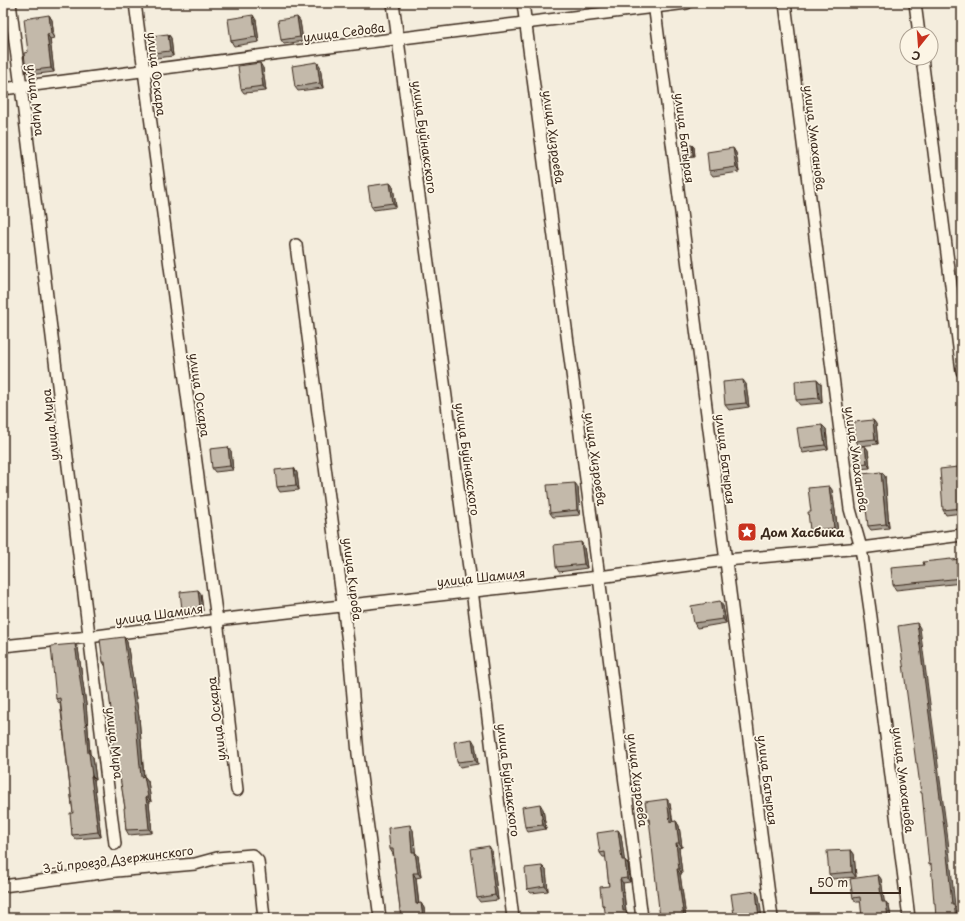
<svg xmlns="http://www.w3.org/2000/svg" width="965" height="921" font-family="'Playpen Sans',sans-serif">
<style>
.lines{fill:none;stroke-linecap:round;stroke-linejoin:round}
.minor-casing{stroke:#3b2a1e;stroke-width:14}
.minor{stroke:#fcf5e5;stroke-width:11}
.wall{fill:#a89f92;stroke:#3b2a1e}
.shaded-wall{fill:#888277;stroke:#3b2a1e}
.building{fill:#c3b9aa;stroke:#3b2a1e}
.labels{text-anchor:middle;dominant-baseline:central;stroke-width:3.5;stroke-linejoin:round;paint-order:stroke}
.street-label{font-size:12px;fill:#3b2a1e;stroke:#fcf5e5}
.poi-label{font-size:12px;font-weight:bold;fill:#3b2a1e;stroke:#fcf5e5;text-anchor:start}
</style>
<rect width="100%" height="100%" fill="#f4eddd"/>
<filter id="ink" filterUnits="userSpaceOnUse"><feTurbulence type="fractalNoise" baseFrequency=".025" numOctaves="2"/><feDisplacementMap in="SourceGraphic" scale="8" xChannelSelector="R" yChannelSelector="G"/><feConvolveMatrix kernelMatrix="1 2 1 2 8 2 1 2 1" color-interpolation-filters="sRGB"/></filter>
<g filter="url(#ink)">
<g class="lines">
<defs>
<g id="minor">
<polyline points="10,3 21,87 115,844"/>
<polyline points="135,3 217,620 237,790"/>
<polyline points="393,3 472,590 513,918"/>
<polyline points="523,3 599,577 642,918"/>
<polyline points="654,3 772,918"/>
<polyline points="785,3 850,509 861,548 871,617 909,918"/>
<polyline points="915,3 919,34"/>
<polyline points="922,58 962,371"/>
<polyline points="3,89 272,54 687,3"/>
<polyline points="296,245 349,650 358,754 380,918"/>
<polyline points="3,646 89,637 217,620 599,577 726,560 861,548 962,535"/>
<polyline points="3,886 116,871 195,864 217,858 252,855 258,861 264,918"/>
</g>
</defs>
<use href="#minor" class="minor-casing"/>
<use href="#minor" class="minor"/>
</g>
<g class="wall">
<polygon points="49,15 52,20 54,38 50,39 54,72 30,75 26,71 28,52"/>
<polygon points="297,17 300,21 303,41 284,44 281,40"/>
<polygon points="256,20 259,42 234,46 231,41"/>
<polygon points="168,34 171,38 173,56 156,58 153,53"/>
<polygon points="3,36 8,79 3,79"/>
<polygon points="317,62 320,66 323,88 298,91 295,87"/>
<polygon points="263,68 266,91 244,93 241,89"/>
<polygon points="694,147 695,157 686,158 684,156"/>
<polygon points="733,148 736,153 739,172 713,176 709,171"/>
<polygon points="390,183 393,187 396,207 374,210 371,206"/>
<polygon points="817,379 821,384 822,403 800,405 796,400"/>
<polygon points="746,384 749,407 729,410 725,405"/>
<polygon points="873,420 876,424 878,444 859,446 856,441"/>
<polygon points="822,425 826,429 828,449 803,453 800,448"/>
<polygon points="865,446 868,450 870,468 857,469 854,465"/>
<polygon points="231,451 233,470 215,472 212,468"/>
<polygon points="294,468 297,473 299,490 280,492 277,487"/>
<polygon points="881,472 885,476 889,528 871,530 868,526"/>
<polygon points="961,472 962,479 962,513 946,515 943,510"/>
<polygon points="829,486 832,490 838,532 813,535 810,530 811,512"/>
<polygon points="578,487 580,515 553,517 550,513"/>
<polygon points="581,542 584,547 587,568 559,572 556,567"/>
<polygon points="962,559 962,583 896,590 893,585 924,565"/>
<polygon points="198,590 201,594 203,611 185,614 182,609"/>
<polygon points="723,606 726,623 697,628 694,623"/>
<polygon points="124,637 127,642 139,717 144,776 148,781 151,802 149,802 152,833 129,835 126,830 125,808 120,775 117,771 115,749 113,747 113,725 106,667 103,662"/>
<polygon points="78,648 86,704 90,754 93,757 96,780 94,780 101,837 75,839 72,835 73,813 60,703 59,703 56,699"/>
<polygon points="475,744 478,764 460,767 457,762"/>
<polygon points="667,799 670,804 673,822 676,821 679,826 682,847 679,848 682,874 680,874 686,918 649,822 648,820"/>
<polygon points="543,809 546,829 528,832 525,827"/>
<polygon points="413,830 415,852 418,856 421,877 416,878 419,904 421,903 424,908 425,918 401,918 396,875 393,854 390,849"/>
<polygon points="618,830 621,835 624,860 628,864 630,882 623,883 626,911 629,915 605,909 602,905 609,886 606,857 603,857 600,853"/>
<polygon points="851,850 854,854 856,877 832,879 829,874"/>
<polygon points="492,851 498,900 480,902 477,898"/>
<polygon points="546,870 548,891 531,893 527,889"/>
<polygon points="878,875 881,879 884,902 889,906 891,918 862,918 861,902 856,902 853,898"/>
</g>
<g class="shaded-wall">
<polygon points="49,15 52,20 54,38 51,33"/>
<polygon points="253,15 256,20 259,42 256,37"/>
<polygon points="297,17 300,21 303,41 300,37"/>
<polygon points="47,34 50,39 54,72 51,68"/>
<polygon points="168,34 171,38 173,56 170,51"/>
<polygon points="3,36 8,79 5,74 3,59"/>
<polygon points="317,62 320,66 323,88 320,83"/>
<polygon points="260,63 263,68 266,91 263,86"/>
<polygon points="692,145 694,147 695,157 693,155"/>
<polygon points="733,148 736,153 739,172 736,167"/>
<polygon points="390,183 393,187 396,207 393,203"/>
<polygon points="817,379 821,384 822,403 819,398"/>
<polygon points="743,380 746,384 749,407 746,403"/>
<polygon points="873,420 876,424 878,444 875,439"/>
<polygon points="822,425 826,429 828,449 825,445"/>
<polygon points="865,446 868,450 870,468 867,463"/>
<polygon points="228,447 231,451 233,470 230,466"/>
<polygon points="958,467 961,472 962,479 962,498"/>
<polygon points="294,468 297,473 299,490 296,485"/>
<polygon points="881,472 885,476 889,528 886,524"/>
<polygon points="575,483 578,487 580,515 577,510"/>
<polygon points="829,486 832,490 838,532 834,528"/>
<polygon points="581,542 584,547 587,568 584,564"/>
<polygon points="198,590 201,594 203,611 200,607"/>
<polygon points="720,601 723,606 726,623 723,619"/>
<polygon points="917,623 920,628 948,840 955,906 957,908 958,918 956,918 952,904"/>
<polygon points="124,637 127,642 139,717 144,781 141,777"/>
<polygon points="75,644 78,648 86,704 90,754 93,757 96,780 92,776 88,753"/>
<polygon points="472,739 475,744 478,764 475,760"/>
<polygon points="91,776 94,780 101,837 98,832"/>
<polygon points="144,776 148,781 151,802 148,797"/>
<polygon points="146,797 149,802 152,833 149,829"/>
<polygon points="667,799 670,804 673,827 670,822"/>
<polygon points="540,804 543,809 546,829 543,825"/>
<polygon points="676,821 679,826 682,847 679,843"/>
<polygon points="410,825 413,830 416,857 412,852"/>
<polygon points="618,830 621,835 625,864 622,860"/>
<polygon points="676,843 679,848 682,874 679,869"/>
<polygon points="489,846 492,851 498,900 495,895"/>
<polygon points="851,850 854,854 856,877 852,872"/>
<polygon points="415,852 418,856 421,877 418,873"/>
<polygon points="625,860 628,864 630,882 627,878"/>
<polygon points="542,866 546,870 548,891 545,886"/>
<polygon points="677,869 680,874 686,918 684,918"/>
<polygon points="413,873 416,878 419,908 416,904"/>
<polygon points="878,875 881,879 885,906 882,902"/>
<polygon points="620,879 623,883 626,916 623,911"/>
<polygon points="756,891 759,896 762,918 759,918"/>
<polygon points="886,902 889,906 891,918 888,918"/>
<polygon points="421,903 424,908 425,918 423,918"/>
<polygon points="626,911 629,915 630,918 627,918"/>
</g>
<g class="building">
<polygon points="49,15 51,33 47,34 51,68 26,71 24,53 28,52 24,19"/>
<polygon points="253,15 256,37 231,41 228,19"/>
<polygon points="297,17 300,37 281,40 278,20"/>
<polygon points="168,34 170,51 153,53 151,36"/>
<polygon points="3,59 5,74 3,74"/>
<polygon points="317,62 320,83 295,87 292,66"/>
<polygon points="260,63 263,86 241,89 238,66"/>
<polygon points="692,145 693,155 684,156 683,146"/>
<polygon points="733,148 736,167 709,171 707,152"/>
<polygon points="390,183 393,203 371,206 368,186"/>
<polygon points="817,379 819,398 796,400 795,381"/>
<polygon points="743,380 746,403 725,405 723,382"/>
<polygon points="873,420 875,439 856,441 854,422"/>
<polygon points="822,425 825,445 800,448 797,428"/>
<polygon points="865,446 867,463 854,465 852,447"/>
<polygon points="228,447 230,466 212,468 210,449"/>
<polygon points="958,467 962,498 962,508 943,510 940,469"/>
<polygon points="294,468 296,485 277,487 275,470"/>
<polygon points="881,472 886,524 868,526 862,474"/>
<polygon points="575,483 577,510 550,513 547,485"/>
<polygon points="829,486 834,528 810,530 808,512 811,512 808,488"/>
<polygon points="581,542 584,564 556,567 554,545"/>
<polygon points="951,559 951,560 962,559 962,578 893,585 891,568 924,565 923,562"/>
<polygon points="198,590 200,607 182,609 180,592"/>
<polygon points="720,601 723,619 694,623 691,606"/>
<polygon points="917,623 945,835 952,904 954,904 956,918 936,918 935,903 934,903 931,864 929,865 922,793 921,793 917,763 916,763 898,626"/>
<polygon points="124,637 135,712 141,777 144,776 148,797 146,797 149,829 126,830 124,808 125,808 119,771 117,771 115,746 113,747 111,725 113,725 105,662 103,662 100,640"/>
<polygon points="75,644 83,700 88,753 89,753 92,776 91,776 98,832 72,835 70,813 73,813 60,698 56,699 51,646"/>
<polygon points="472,739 475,760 457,762 454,742"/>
<polygon points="667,799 670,822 676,821 679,843 676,843 679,869 677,869 684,918 660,918 649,819 648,820 645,802"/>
<polygon points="540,804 543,825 525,827 522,807"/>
<polygon points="410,825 412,852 415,852 418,873 413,873 416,904 421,903 423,918 401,918 396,875 393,849 390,849 388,828"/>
<polygon points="618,830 622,860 625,860 627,878 620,879 623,911 626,911 627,918 606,918 604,905 602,905 600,887 609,886 605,852 600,853 597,833"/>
<polygon points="489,846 495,895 477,898 471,849"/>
<polygon points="851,850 852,872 829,874 827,851"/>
<polygon points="542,866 545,886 527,889 525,868"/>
<polygon points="878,875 882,902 886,902 888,918 862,918 860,897 853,898 850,879"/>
<polygon points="756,891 759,918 736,918 736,915 734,915 731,894"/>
</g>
</g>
<defs>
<symbol id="sight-square" viewBox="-11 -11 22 22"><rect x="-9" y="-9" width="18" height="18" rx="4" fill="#c8321e" stroke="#fcf5e5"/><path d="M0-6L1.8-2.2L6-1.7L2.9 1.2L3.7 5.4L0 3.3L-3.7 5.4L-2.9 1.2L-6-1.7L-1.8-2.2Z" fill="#fff"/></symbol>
</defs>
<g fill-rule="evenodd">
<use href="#sight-square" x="736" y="521" width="22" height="22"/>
</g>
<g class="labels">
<g class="street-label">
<text transform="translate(344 32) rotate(-7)">улица Седова</text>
<text transform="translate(157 74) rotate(83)">улица Оскара</text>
<text transform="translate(36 100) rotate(83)">улица Мира</text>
<text transform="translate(425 137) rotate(82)">улица Буйнакского</text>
<text transform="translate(554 137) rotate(82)">улица Хизроева</text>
<text transform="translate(685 138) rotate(83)">улица Батырая</text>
<text transform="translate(815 138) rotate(83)">улица Умаханова</text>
<text transform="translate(200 395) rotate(82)">улица Оскара</text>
<text transform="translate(50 425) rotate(-97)">улица Мира</text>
<text transform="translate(468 459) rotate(82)">улица Буйнакского</text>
<text transform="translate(596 459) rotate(82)">улица Хизроева</text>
<text transform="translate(726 459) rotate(83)">улица Батырая</text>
<text transform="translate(857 459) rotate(82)">улица Умаханова</text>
<text transform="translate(481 577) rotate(-6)">улица Шамиля</text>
<text transform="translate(353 579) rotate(83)">улица Кирова</text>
<text transform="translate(159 614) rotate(-8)">улица Шамиля</text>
<text transform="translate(216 719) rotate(-97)">улица Оскара</text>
<text transform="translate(115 743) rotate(83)">улица Мира</text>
<text transform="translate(509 780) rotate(83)">улица Буйнакского</text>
<text transform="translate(638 780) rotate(83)">улица Хизроева</text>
<text transform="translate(768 780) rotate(83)">улица Батырая</text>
<text transform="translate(904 780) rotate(83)">улица Умаханова</text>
<text transform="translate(118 859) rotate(-7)">3-й проезд Дзержинского</text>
</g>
<g class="poi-label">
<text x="761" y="532">Дом Хасбика</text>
</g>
</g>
<rect width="965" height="921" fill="none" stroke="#fcf5e5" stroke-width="16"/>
<rect x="8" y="8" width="949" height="905" fill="none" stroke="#3b2a1e" stroke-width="1.5" filter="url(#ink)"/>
<g transform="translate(919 46) rotate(197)"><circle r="19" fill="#fcf5e5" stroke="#afa495"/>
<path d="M0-3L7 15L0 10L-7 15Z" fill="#c8321e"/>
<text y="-6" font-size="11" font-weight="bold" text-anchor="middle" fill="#3b2a1e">С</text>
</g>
<path d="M811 887v6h89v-6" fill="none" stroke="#3b2a1e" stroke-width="2"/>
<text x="817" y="887" font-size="12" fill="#3b2a1e" stroke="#fcf5e5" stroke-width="3" paint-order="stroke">50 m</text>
</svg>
